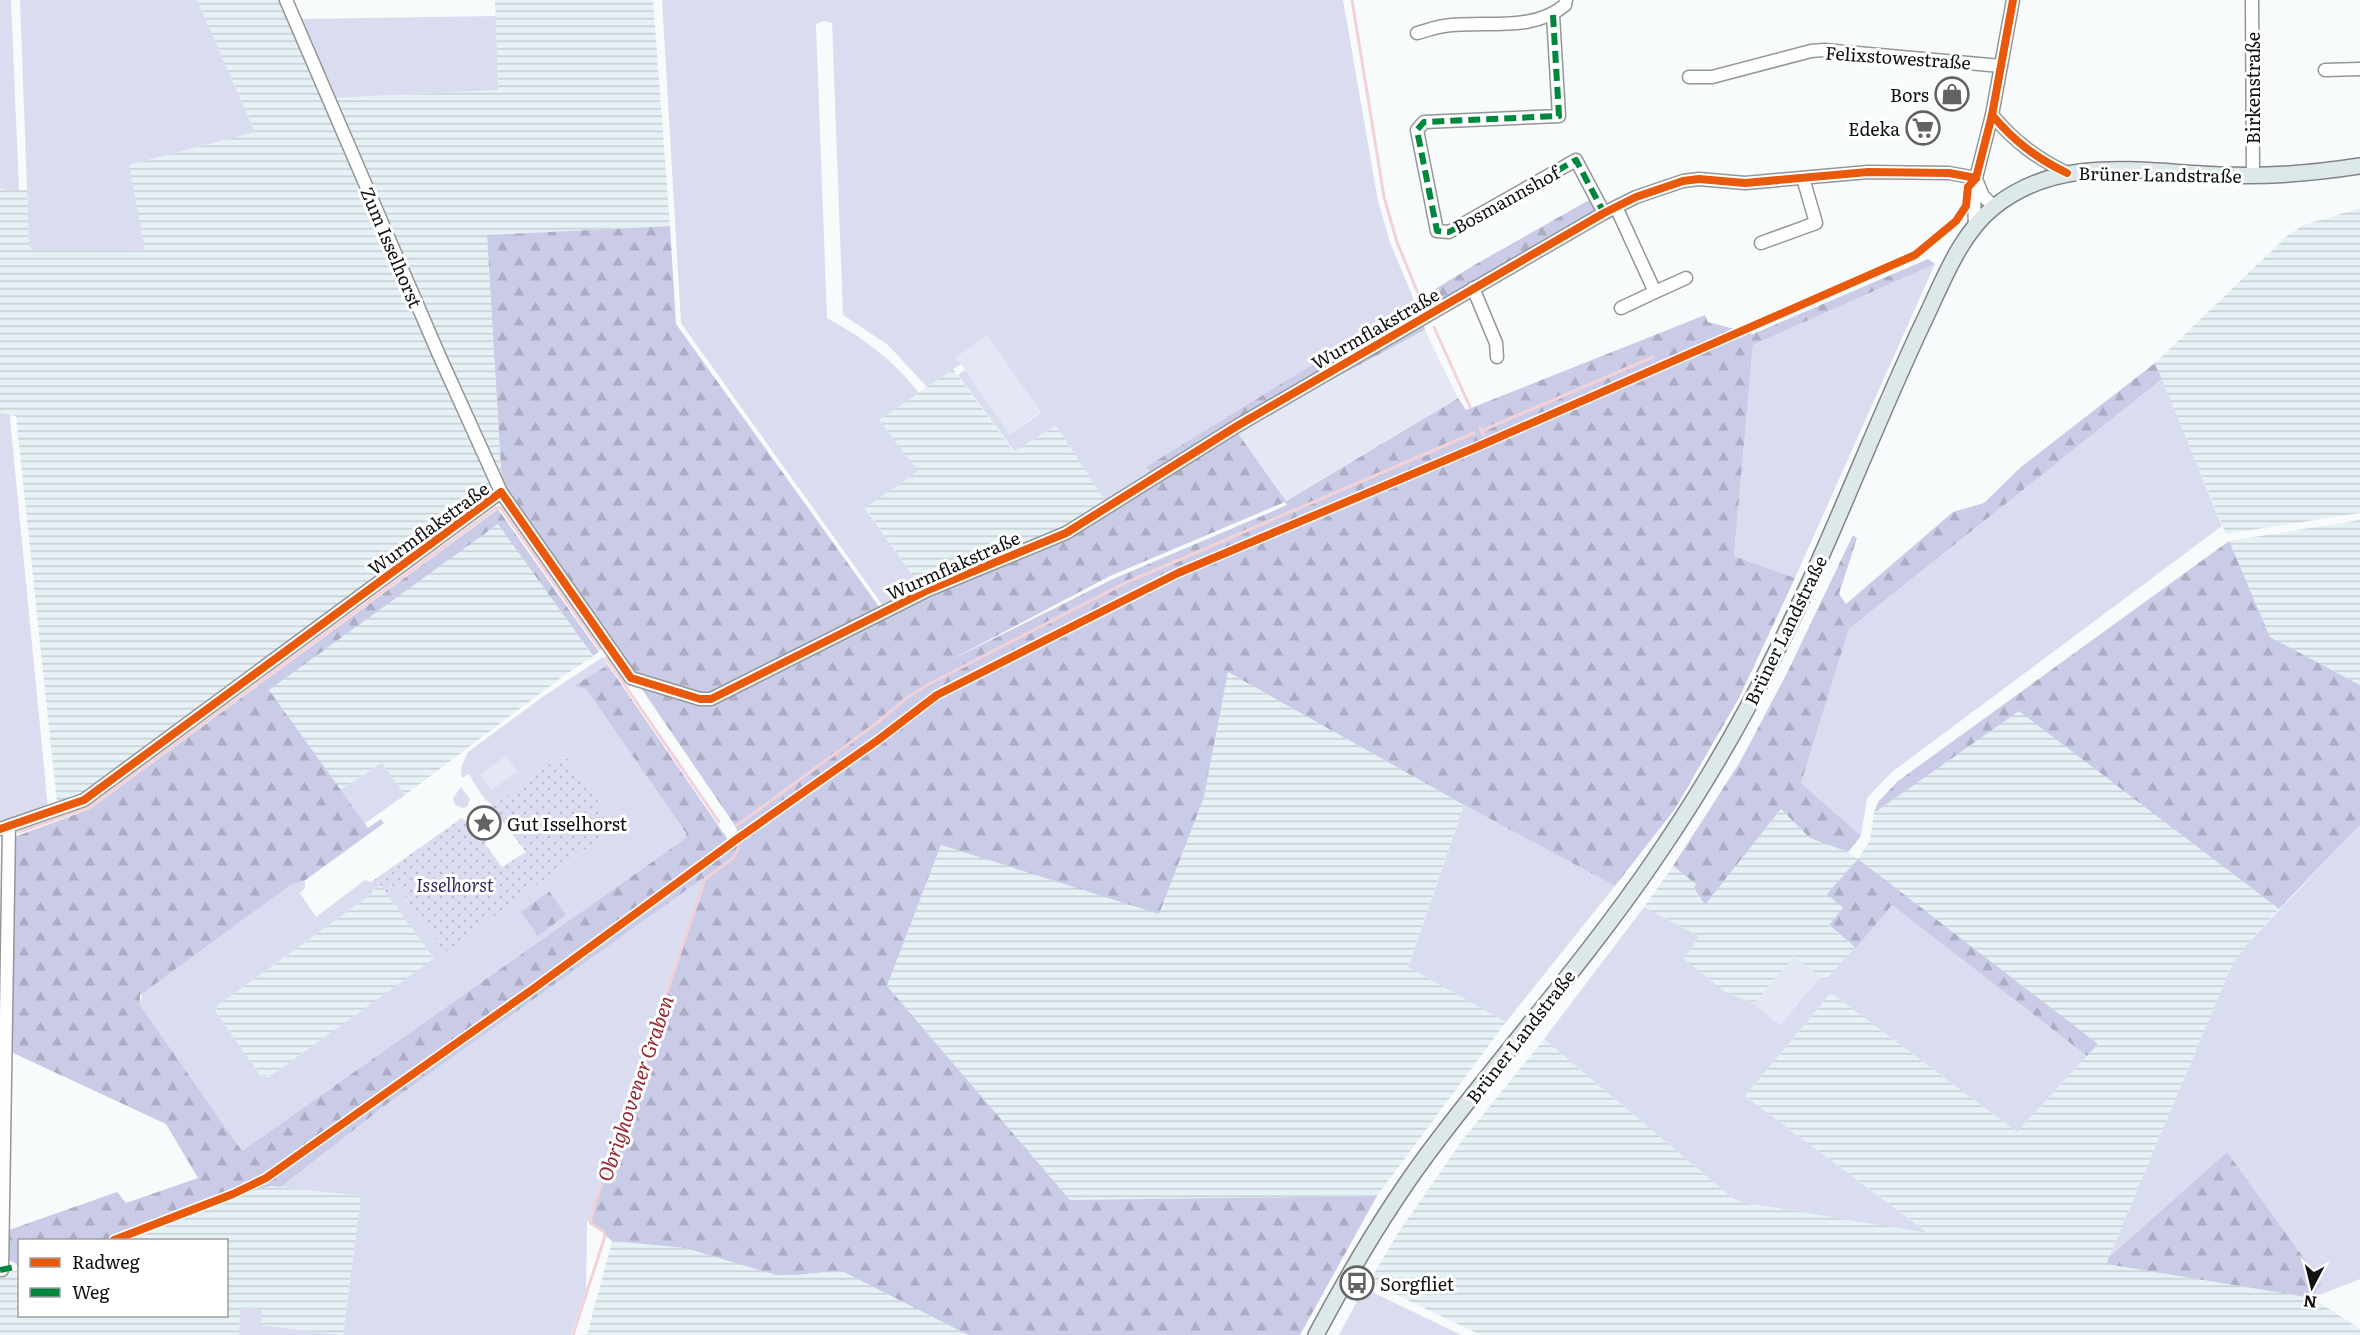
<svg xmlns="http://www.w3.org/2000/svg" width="2360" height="1335" font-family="Literata,serif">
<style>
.farmland{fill:url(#farmland-rules)}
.grass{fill:#daddf0}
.forest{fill:url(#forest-firs);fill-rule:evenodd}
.park{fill:url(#park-dots)}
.pitch{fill:#e4e8f4}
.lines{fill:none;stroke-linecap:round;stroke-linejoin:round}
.stream{stroke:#f2d2d8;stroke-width:3}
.minor-casing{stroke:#959697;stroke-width:15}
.major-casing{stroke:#828484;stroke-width:18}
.minor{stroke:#fefeff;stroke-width:12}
.major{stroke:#dde8eb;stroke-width:15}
.quiet{stroke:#00873e;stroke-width:6;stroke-dasharray:12 6;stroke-linecap:butt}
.cycleway-casing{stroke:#fff;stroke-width:11}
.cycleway{stroke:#e8590c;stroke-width:8}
.labels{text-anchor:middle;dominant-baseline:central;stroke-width:6;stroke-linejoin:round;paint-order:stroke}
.street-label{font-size:18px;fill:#111;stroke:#fff}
.poi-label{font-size:18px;fill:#111;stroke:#fff;text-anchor:end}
.park-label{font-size:18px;font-style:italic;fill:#362762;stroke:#fff}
.water-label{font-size:20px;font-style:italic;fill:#962732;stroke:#fff}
</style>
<defs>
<pattern id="farmland-rules" width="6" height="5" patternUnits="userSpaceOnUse" patternTransform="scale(1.5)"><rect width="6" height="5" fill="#e6f1f6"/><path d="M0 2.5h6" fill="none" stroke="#c4ced2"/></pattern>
<pattern id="forest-firs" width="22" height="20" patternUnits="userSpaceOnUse" patternTransform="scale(1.5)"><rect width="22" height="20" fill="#cacbe7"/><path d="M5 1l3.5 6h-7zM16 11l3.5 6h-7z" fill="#acadc5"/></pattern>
<pattern id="park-dots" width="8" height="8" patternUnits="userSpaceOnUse" patternTransform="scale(1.5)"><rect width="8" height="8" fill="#daddf0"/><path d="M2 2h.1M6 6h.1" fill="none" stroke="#babdcd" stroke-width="1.8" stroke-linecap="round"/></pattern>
</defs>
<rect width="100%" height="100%" fill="#f8fbfc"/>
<g class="farmland">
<polygon points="197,0 280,0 496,492 82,796 57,804 16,416 0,413 0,190 27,190 29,243 129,165 255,132"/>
<polygon points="495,0 653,0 670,226 487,235 502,485 333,98 498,90"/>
<polygon points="2360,208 2360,513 2226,534 2155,363 2288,235 2304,225"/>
<polygon points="953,369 1013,451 1056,426 1106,502 1064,526 921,587 865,507 917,471 879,420"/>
<polygon points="2360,520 2360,685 2270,637 2229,541"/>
<polygon points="498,523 593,657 566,674 405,795 382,763 340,790 269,690"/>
<polygon points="1228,672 1464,805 1408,966 1506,1022 1377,1196 1070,1200 887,986 941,845 1159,913 1204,797"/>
<polygon points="2019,710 2279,909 2247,944 2231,967 2106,1264 2312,1298 2360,1329 2360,1335 1481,1335 1369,1282 1398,1233 1461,1142 1544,1039 1731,1197 1740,1202 1927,1232 1745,1096 1831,993 2017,1132 2098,1044 1844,908 1829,926 1856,948 1825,981 1794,956 1754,1004 1724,991 1683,959 1699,936 1644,907 1673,866 1696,884 1694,888 1705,905 1781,809 1810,838 1848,852 1858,859 1870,840 1874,813"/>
<polygon points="381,884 434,960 272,1076 261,1076 216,1012 217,1006 372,894 374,889"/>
<polygon points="271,1186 361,1196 343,1335 261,1325 241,1307 239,1335 0,1335 0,1275 19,1270 20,1316 226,1316 226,1240 127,1240 255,1190"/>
<polygon points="612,1241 685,1248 776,1275 790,1276 830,1271 844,1272 968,1335 587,1335"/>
</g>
<g class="grass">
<polygon points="0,0 11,0 19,191 0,189"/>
<polygon points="20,0 197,0 255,132 129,165 145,251 32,250 29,243"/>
<path d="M662 0H1343L1378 201 1391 245 1415 302 1147 467 1152 473 1106 502 1056 426 1014 451 958 375 965 370 1010 434 1041 413 987 336 956 358 961 364 927 387 888 345 843 315 832 23 823 21 816 24 827 318C863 338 894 360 919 393L879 420 918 471 865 508 921 587 883 606 681 323Z"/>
<polygon points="496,16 498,90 333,98 299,19"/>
<polygon points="1935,264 1795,578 1734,556 1753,345"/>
<polygon points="2162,379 2222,526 1892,772 1867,798 1861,836 1801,783 1849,629"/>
<polygon points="0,413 11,415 10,419 48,808 0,824"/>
<path d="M603 657 608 665 575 686 586 689 686 833V838L242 1151 140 1005 142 993 292 884 300 881 305 882V888L300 893 316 917 365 880 371 882 374 889 372 894 217 1006 216 1012 261 1076 269 1077 574 858 612 830 614 823 568 759 559 757 494 805C483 801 475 784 469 774L462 778 461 767 468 752 541 698Z"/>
<polygon points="382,763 405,795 364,824 340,790"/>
<polygon points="461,787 470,799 467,807 462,808 455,805 453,798"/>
<polygon points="1464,805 1615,886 1506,1022 1408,967"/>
<polygon points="2360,825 2360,1279 2312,1298 2322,1283 2227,1152 2109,1257 2231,967 2247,944"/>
<polygon points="703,877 589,1221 587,1221 586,1290 571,1335 343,1335 361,1196 281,1187 387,1104"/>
<polygon points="392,885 398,887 439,944 439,949 435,952 429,952 387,894"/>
<polygon points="1892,905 2087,1056 2017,1132 1831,993 1745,1096 1928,1233 1740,1202 1731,1197 1544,1039 1644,907 1699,936 1684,959 1724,991 1754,1004 1780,1025 1820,977 1825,981"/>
<polygon points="1364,1288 1461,1335 1339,1335"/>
<polygon points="240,1307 262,1309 261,1325 342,1335 239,1335"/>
</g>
<g class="forest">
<path d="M1591 199 1596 211 1421 313 1425 330 1237 431 1286 501 1458 398 1466 410 1705 315 1708 322 1753 334 1928 259 1935 264 1753 345 1734 556 1795 578 1739 698 1675 809 1615 886 1464 805 1228 672 1204 797 1159 914 941 845 887 986 1070 1200 1377 1196 1300 1335H968L844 1272C821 1270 799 1277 776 1275L685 1248 612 1241 589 1221 703 878 387 1104 281 1187 271 1186 255 1190 127 1240H20L19 1270 17 1264 7 1259 6 1231 117 1192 126 1203 198 1178 166 1124 11 1052 14 837 90 809 498 509 599 652 593 656 498 524 269 690 368 828 381 819 384 823 304 881 292 884 140 995V1005L242 1151 686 838V833L586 689 574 686 608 665 733 847 740 843 736 827 639 685 705 706 940 589 1086 529 1159 481 1146 467 1476 264ZM1285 502 1287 505 1113 579 945 663 1110 576Z"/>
<polygon points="670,226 676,324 880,608 705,695 641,675 626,664 502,485 487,235"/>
<polygon points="2155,363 2162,379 1849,629 1801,783 1861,836 1848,852 1810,838 1781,809 1705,905 1694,888 1696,884 1673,866 1740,762 1787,673 1853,535 1857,538 1839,594 1846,604 1953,512 1984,503 2021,467"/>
<polygon points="2229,541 2270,637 2360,685 2360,825 2279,909 2019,711 1874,813 1878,802 1898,781"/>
<polygon points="1858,859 2098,1044 2087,1056 1892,905 1856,948 1829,925 1843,908 1827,894"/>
<polygon points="549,891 566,915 538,936 521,912"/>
<polygon points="2227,1152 2322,1283 2312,1298 2106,1264 2109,1257"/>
</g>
<polygon class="park" points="559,757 568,759 614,823 612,830 434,960 429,952 435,952 439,949 439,944 398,887 391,885 387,894 381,885 374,889 371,882 462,818 487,841 485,844 502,867 526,852 485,799 489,804 494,805"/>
<g class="pitch">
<polygon points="1425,330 1458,398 1286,501 1237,432"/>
<polygon points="987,336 1041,412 1010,434 956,357"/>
<polygon points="506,756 518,771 491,790 480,774"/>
<polygon points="1794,956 1820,977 1780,1025 1754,1004"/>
</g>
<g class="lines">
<g class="stream">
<polyline points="1352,0 1384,197 1397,242 1419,296"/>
<polyline points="1434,327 1470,407"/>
<polyline points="1480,428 1484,436"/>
<polyline points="1481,431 1653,357"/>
<polyline points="606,658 719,822"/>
<polyline points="736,826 873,726 908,697 931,683 1125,583 1474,433"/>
<polyline points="19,832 90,807 496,508 501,508 600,649"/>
<polyline points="573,1335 605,1236 603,1231 590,1223 594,1207 705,879 733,858 738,849"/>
</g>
<defs>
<g id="minor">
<polyline points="286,0 439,355 501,492"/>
<polyline points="2252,0 2253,176"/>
<polyline points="1553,15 1559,116 1424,122 1417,130 1437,231 1449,232 1576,160 1604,213"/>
<path d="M1417 33C1426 31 1435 27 1444 26 1484 20 1532 33 1565 5L1566 0"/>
<polyline points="2325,70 2360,69"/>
<polyline points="1689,77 1712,77 1811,51 1824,50 2001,66"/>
<path d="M1992 115C2014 141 2036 158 2067 173"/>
<polyline points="1976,179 1983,196 1994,207"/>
<polyline points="1616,207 1655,292 1621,308"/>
<polyline points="1975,227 1974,194 1976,178 1992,115 2013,0"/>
<polyline points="1761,243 1816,223 1803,178"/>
<polyline points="1473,288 1496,343 1497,357"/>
<polyline points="1655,292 1686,278"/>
<polyline points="0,829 84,800 501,492 631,678 700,699 711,699 928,590 1066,533 1237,426 1604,213 1636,197 1683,181 1699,179 1745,183 1868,172 1949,173 1976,178"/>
<polyline points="2,1270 9,826"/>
</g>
<path id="major" d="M1316 1335C1352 1267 1391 1201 1438 1140 1510 1045 1590 955 1657 856 1702 790 1742 722 1777 650 1831 543 1872 431 1923 323 1942 284 1959 235 1994 207 2061 153 2145 173 2224 175 2270 177 2315 173 2360 166"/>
</defs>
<use href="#minor" class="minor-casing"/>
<use href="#major" class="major-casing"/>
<use href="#minor" class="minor"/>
<use href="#major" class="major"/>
<g class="quiet">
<polyline points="1553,15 1559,116 1424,122 1417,130 1437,231 1449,232 1576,160 1604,213"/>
<polyline points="0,1270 20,1266"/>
</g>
<defs>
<g id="cycleway">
<path d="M1992 115C2014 141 2036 158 2067 173"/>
<polyline points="0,829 84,800 501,492 631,678 700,699 711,699 928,590 1066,533 1237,426 1604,213 1636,197 1683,181 1699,179 1745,183 1868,172 1949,173 1976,178"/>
<polyline points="114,1240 233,1194 266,1178 533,989 737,839 878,740 937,695 1178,573 1479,446 1915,255 1956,221 1966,206 1968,187 1976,178 1992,115 2013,0"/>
</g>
</defs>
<use href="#cycleway" class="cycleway-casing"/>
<use href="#cycleway" class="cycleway"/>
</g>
<defs>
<symbol id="shop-ring" viewBox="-11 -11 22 22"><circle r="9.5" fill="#fff" stroke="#626363" stroke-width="1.5"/><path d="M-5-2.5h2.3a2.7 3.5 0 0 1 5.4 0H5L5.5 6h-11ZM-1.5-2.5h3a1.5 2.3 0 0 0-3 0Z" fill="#626363"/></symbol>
<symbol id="supermarket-ring" viewBox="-11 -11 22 22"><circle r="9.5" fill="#fff" stroke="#626363" stroke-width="1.5"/><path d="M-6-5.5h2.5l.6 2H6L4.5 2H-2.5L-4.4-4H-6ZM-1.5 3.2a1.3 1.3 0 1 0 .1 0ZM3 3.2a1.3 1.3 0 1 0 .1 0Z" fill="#626363"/></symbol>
<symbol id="sight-ring" viewBox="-11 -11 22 22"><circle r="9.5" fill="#fff" stroke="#626363" stroke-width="1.5"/><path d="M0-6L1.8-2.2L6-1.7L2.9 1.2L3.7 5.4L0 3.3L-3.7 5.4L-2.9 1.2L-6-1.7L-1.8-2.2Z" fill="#626363"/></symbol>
<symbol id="bus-ring" viewBox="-11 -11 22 22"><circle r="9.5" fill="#fff" stroke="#626363" stroke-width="1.5"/><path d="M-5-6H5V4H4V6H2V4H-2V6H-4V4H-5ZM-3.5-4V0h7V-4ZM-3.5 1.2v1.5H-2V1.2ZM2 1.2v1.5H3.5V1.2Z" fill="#626363"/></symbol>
</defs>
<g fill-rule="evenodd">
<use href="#shop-ring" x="1933" y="75" width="38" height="38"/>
<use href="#supermarket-ring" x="1904" y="109" width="38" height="38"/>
<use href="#sight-ring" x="465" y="804" width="38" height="38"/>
<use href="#bus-ring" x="1338" y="1264" width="38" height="38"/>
</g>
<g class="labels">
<g class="street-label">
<text transform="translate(1898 57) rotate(4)">Felixstowestraße</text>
<text transform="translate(2252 88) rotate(-90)">Birkenstraße</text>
<text transform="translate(2160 174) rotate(1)">Brüner Landstraße</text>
<text transform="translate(1506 199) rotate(-29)">Bosmannshof</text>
<text transform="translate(392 247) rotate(67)">Zum Isselhorst</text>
<text transform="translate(1375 328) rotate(-30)">Wurmflakstraße</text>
<text transform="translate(428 528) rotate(-36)">Wurmflakstraße</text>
<text transform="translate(953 565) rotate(-24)">Wurmflakstraße</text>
<text transform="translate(1785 630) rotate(-64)">Brüner Landstraße</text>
<text transform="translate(1520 1036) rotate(-52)">Brüner Landstraße</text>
</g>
<g class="poi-label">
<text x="1929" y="94">Bors</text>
<text x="1900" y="128">Edeka</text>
<text x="507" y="823" text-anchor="start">Gut Isselhorst</text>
<text x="1380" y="1283" text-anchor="start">Sorgfliet</text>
</g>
<g class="park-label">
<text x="455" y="884">Isselhorst</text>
</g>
<g class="water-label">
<text transform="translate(634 1088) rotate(-71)">Obrighovener Graben</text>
</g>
</g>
<rect x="18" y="1239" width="210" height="78" fill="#ffffff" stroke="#a0a0a0" stroke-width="1.5"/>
<rect x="30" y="1258" width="30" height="9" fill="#e8590c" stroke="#a0a0a0" stroke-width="1.5"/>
<text x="72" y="1269" font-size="18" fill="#111111">Radweg</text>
<rect x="30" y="1288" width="30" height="9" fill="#00873e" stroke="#a0a0a0" stroke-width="1.5"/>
<text x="72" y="1299" font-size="18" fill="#111111">Weg</text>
<g transform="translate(2312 1287) rotate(187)" stroke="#ffffff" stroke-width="4.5" paint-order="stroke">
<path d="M0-4.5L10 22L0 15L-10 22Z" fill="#111111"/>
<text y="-9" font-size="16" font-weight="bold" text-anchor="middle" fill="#111111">N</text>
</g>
</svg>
